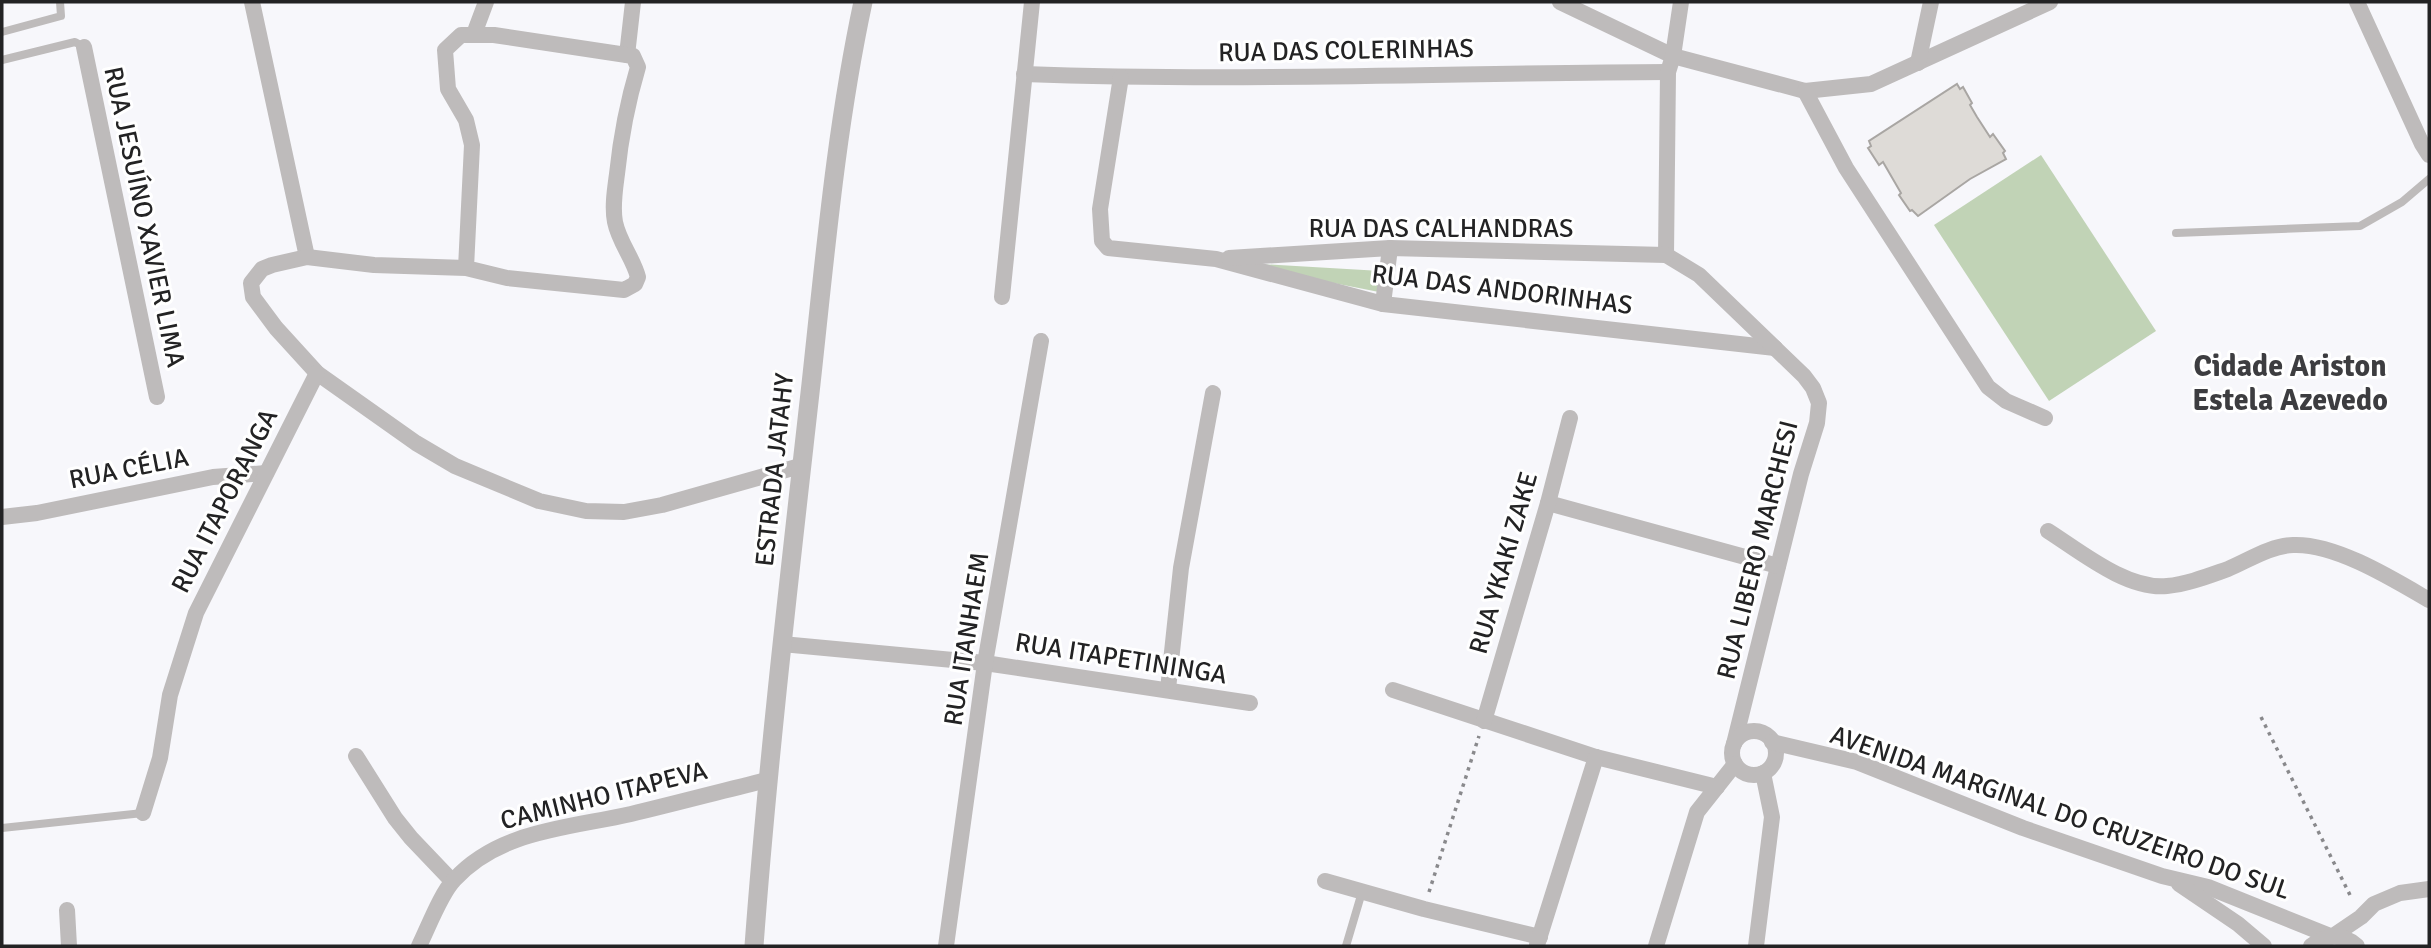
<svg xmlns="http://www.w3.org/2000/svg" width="2431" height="948" font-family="Signika,sans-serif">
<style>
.green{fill:#c1d3b6}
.building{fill:#dedbd7;stroke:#a9a6a3;stroke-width:2}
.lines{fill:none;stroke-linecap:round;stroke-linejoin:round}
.path{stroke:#89898c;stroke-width:3.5;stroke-dasharray:3.5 5;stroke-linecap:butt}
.service{stroke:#bebbbb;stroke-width:8}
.minor{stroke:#bebbbb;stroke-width:16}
.tertiary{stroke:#bebbbb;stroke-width:19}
.labels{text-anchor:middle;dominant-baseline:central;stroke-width:6;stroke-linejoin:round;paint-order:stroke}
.street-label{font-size:26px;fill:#232324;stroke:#fff}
.quarter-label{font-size:30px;font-weight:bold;fill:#3d3d40;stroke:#fff}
</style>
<rect width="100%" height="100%" fill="#f7f7fb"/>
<g class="green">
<polygon points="2041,155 2156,331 2049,401 1934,225"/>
<polygon points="1227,262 1381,271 1379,292"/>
</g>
<polygon class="building" points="1957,84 1960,89 1963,87 1972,103 1970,105 1977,117 1990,137 1993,134 2005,151 2003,153 2006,159 1970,179 1918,216 1912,210 1910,211 1899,195 1901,193 1883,162 1879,165 1868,148 1871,146 1869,141"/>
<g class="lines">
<g class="path">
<polyline points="2261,717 2352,899"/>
<polyline points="1429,892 1479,736"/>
</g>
<g class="service">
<polyline points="2,32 61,16 60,2"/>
<polyline points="2,60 75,42 84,47"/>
<polyline points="2176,233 2360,226 2402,202 2429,179"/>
<polyline points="2,828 143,813"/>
<polyline points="1346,946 1362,892"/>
</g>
<g class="minor">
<polyline points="252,2 307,257"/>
<polyline points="1560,2 1673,56 1805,91 1871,84 2050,2"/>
<polyline points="2357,2 2422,144 2429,155"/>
<polyline points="474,34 486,2"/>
<polyline points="84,47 157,397"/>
<polyline points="627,55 633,2"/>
<polyline points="1918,63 1931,2"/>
<path d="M1024 74C1239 82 1453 73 1668 72"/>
<polyline points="1121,77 1100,209 1102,241 1108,248 1216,259 1383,304 1775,348"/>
<polyline points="1805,91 1846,168 1988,387 2006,401 2045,418"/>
<polyline points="1666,255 1699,275 1804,376 1813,388 1819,403 1817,423 1801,474 1734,744"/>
<polyline points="1666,255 1668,72 1673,56 1681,2"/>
<polyline points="1229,258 1390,248 1666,255"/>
<path d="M466 268 472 145 466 120 448 89 445 50 461 35H494L633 56 638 67C627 104 621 135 617 174 615 189 612 207 615 222 619 242 633 258 638 277L635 284 624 290 507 278 466 268 374 265 307 257 272 265 262 269 251 283 253 297 276 328 317 373 416 443 455 466 539 501 586 511 624 512 662 505 800 466"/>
<polyline points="1002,297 1032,2"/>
<polyline points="1383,304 1390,248"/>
<polyline points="1548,503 1778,566"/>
<polyline points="2,517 37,513 213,477 266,473"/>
<path d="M2048 531C2081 552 2127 590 2167 586 2188 584 2208 576 2228 569 2249 560 2270 546 2293 545 2335 543 2393 579 2429 600"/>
<polyline points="782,644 985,663 1250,703"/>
<polyline points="1168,689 1181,568 1213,393"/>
<polyline points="1393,690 1596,757 1717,787"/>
<polyline points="1484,721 1548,503 1570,418"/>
<circle cx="1754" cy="753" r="22"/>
<polyline points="1772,742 1857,762 2023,828 2162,876 2208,887 2330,936"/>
<polyline points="356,756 395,818 411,838 452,881"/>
<polyline points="143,813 160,758 170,695 196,613 317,373"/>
<polyline points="1325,881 1424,909 1540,937"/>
<polyline points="2179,884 2238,924 2264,946"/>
<polyline points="67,910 69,946"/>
<polyline points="2333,936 2361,917 2374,904 2400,893 2429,889"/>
<polyline points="1537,945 1596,757"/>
<path d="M419 946C428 928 441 893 454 880 499 830 570 828 631 814 677 803 722 791 767 780"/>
<polyline points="946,946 985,663 1041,341"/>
<polyline points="1656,946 1697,812 1735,764"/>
<polyline points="1756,946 1772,817 1763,773"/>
<path d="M2311 946C2326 934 2342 933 2357 946"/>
</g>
<path class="tertiary" d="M754 946C768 758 790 571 811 384 825 256 836 128 863 2"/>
</g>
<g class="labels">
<g class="street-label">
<text transform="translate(1346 51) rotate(-1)">RUA DAS COLERINHAS</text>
<text transform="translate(144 217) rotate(78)">RUA JESUÍNO XAVIER LIMA</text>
<text x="1441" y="229">RUA DAS CALHANDRAS</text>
<text transform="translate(1502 290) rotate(7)">RUA DAS ANDORINHAS</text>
<text transform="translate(129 469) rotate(-11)">RUA CÉLIA</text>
<text transform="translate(775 470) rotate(-84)">ESTRADA JATAHY</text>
<text transform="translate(225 501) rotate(-63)">RUA ITAPORANGA</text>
<text transform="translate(1758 550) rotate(-76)">RUA LIBERO MARCHESI</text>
<text transform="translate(1504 563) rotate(-74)">RUA YKAKI ZAKE</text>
<text transform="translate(967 639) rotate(-81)">RUA ITANHAEM</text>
<text transform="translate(1121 659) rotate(9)">RUA ITAPETININGA</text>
<text transform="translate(604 796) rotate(-14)">CAMINHO ITAPEVA</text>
<text transform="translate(2060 813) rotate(19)">AVENIDA MARGINAL DO CRUZEIRO DO SUL</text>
</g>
<g class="quarter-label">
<text x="2290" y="366">Cidade Ariston<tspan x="2290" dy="34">Estela Azevedo</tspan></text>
</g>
</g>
<rect width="2431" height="948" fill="none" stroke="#232324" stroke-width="7"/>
</svg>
